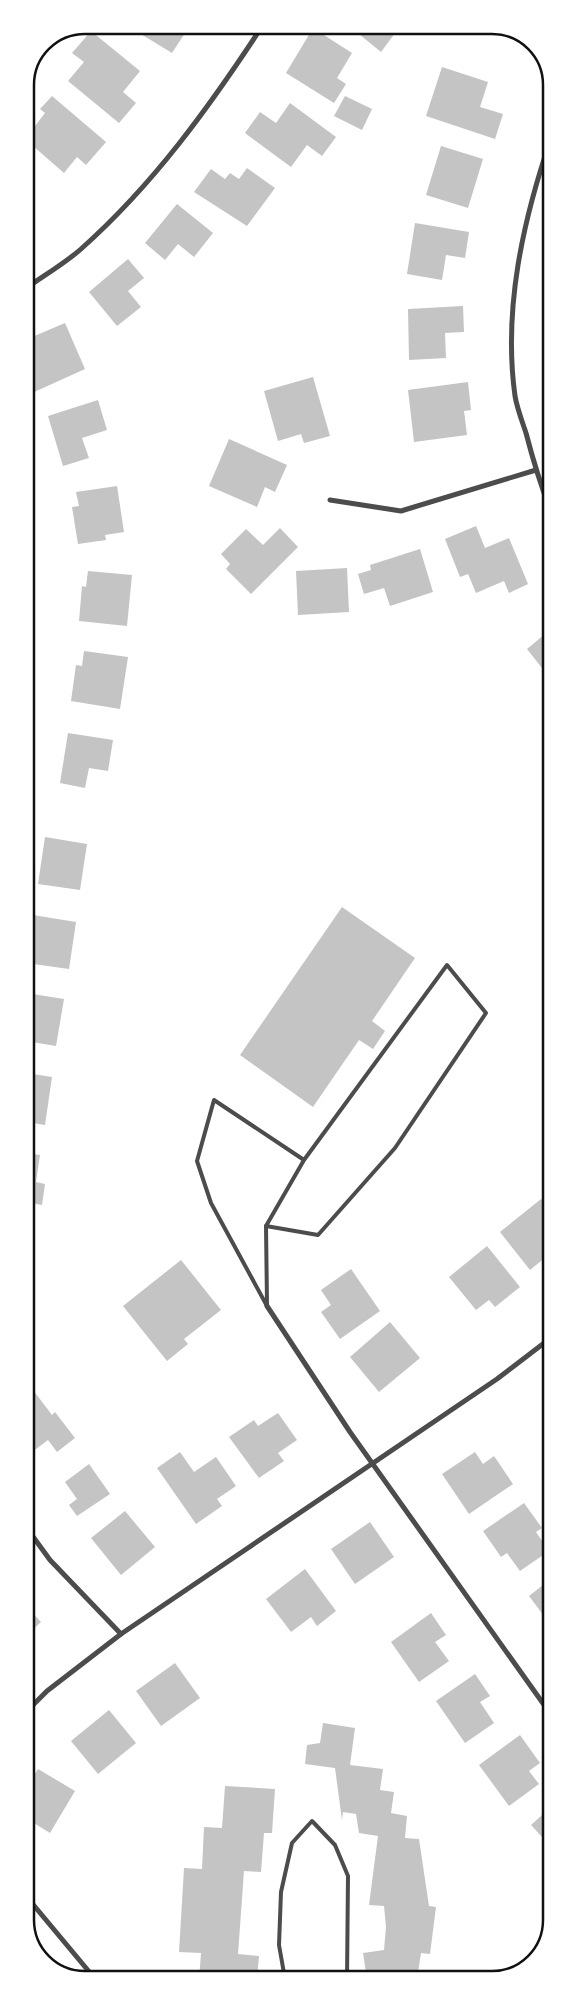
<svg xmlns="http://www.w3.org/2000/svg" width="577" height="2005" font-family="'PT Sans',sans-serif">
<style>
.building{fill:#c4c4c4}
.lines{fill:none;stroke-linecap:round;stroke-linejoin:round}
.service{stroke:#4c4c4c;stroke-width:4}
.minor{stroke:#4c4c4c;stroke-width:5}
.secondary{stroke:#111;stroke-width:10}
.rim{fill:none;stroke:#111;stroke-width:2.5}
</style>
<rect width="100%" height="100%" fill="#fff"/>
<g class="building">
<polygon points="126,25 180,25 187,30 172,53"/>
<polygon points="348,25 401,25 381,52"/>
<polygon points="313,28 352,53 337,78 346,84 334,103 286,73"/>
<polygon points="91,31 140,71 123,92 136,103 119,123 68,81 84,62 72,53"/>
<polygon points="442,67 488,82 480,107 503,114 495,139 426,116"/>
<polygon points="52,96 106,142 86,165 77,157 64,173 25,139 45,113 40,109"/>
<polygon points="345,96 372,109 362,130 334,116"/>
<polygon points="290,103 336,137 322,156 307,145 291,167 245,133 260,112 276,123"/>
<polygon points="441,146 483,159 468,208 426,195"/>
<polygon points="247,168 275,188 247,226 194,192 211,169 225,179 230,173 239,179"/>
<polygon points="177,204 213,233 194,257 178,244 165,260 145,243"/>
<polygon points="415,223 469,232 465,258 446,255 442,280 407,274"/>
<polygon points="128,259 144,278 128,291 141,307 117,326 89,292"/>
<polygon points="463,306 464,332 445,333 446,358 409,360 408,309"/>
<polygon points="65,323 85,369 32,393 25,378 25,366 27,365 25,359 25,340"/>
<polygon points="313,377 330,436 304,443 301,434 278,441 264,391"/>
<polygon points="468,382 471,410 464,411 467,435 414,442 408,390"/>
<polygon points="98,400 107,430 82,438 89,458 63,466 48,416"/>
<polygon points="229,439 287,465 275,492 265,487 257,507 209,486"/>
<polygon points="117,486 124,532 105,535 106,540 78,544 72,507 79,506 76,492"/>
<polygon points="476,526 485,548 509,538 528,584 509,593 504,581 476,593 468,574 460,577 445,539"/>
<polygon points="280,528 298,547 251,594 226,569 230,564 221,554 246,529 263,545"/>
<polygon points="420,549 433,592 390,606 384,588 364,594 358,574 371,570 370,565"/>
<polygon points="347,568 349,612 298,615 296,571"/>
<polygon points="88,571 132,575 127,626 79,621 82,586 86,587"/>
<polygon points="551,629 551,667 545,672 527,649"/>
<polygon points="84,651 128,657 120,709 71,701 76,665 82,666"/>
<polygon points="68,733 113,740 108,771 89,768 85,788 60,783"/>
<polygon points="45,837 87,844 80,890 38,884"/>
<polygon points="342,907 415,958 372,1021 385,1031 373,1049 359,1040 313,1107 240,1055"/>
<polygon points="33,915 76,922 69,969 26,963"/>
<polygon points="26,993 64,999 56,1046 26,1041"/>
<polygon points="26,1073 52,1077 45,1125 26,1122"/>
<polygon points="26,1153 40,1155 36,1182 45,1184 42,1205 26,1202"/>
<polygon points="541,1199 552,1212 552,1262 547,1256 530,1270 500,1232"/>
<polygon points="487,1246 520,1287 495,1307 489,1300 476,1310 449,1277"/>
<polygon points="181,1260 221,1310 184,1339 188,1344 167,1361 123,1306"/>
<polygon points="351,1269 380,1311 340,1339 321,1312 331,1305 321,1290"/>
<polygon points="390,1322 420,1358 379,1392 350,1357"/>
<polygon points="33,1390 52,1415 55,1412 75,1438 57,1452 48,1440 28,1455 26,1453 26,1396"/>
<polygon points="278,1413 297,1440 278,1453 284,1461 259,1478 229,1437 254,1420 258,1426"/>
<polygon points="180,1452 194,1472 216,1457 236,1486 217,1499 222,1506 196,1524 157,1468"/>
<polygon points="475,1452 483,1464 494,1456 513,1484 469,1514 442,1474"/>
<polygon points="89,1464 110,1494 77,1516 69,1505 77,1499 65,1482"/>
<polygon points="524,1503 542,1528 536,1532 549,1551 520,1571 507,1553 501,1557 483,1531"/>
<polygon points="125,1511 155,1547 121,1575 91,1538"/>
<polygon points="370,1522 394,1557 355,1584 331,1549"/>
<polygon points="305,1569 336,1611 317,1626 311,1617 291,1632 266,1599"/>
<polygon points="552,1578 552,1610 544,1616 529,1596"/>
<polygon points="26,1606 41,1622 26,1636"/>
<polygon points="431,1613 446,1635 435,1642 449,1661 419,1682 391,1642"/>
<polygon points="175,1663 200,1698 161,1726 136,1691"/>
<polygon points="475,1674 490,1696 480,1702 494,1723 465,1743 436,1701"/>
<polygon points="109,1710 136,1743 98,1774 71,1741"/>
<polygon points="323,1723 355,1728 350,1765 383,1769 380,1790 394,1792 391,1813 407,1816 405,1838 419,1839 429,1906 436,1907 430,1954 421,1953 417,1979 367,1979 363,1953 384,1950 386,1927 384,1906 369,1905 378,1836 359,1833 356,1814 343,1812 342,1820 335,1768 305,1764 307,1745 320,1743"/>
<polygon points="520,1735 540,1763 529,1771 539,1784 509,1806 479,1765"/>
<polygon points="38,1769 75,1791 50,1833 26,1818 26,1788"/>
<polygon points="225,1786 275,1789 272,1833 264,1833 261,1872 244,1871 238,1954 259,1956 257,1979 199,1980 201,1953 179,1952 184,1868 202,1869 204,1827 222,1828"/>
<polygon points="552,1806 552,1848 531,1825"/>
</g>
<g class="lines">
<g class="service">
<polyline points="266,1226 267,1304"/>
<polyline points="267,1306 211,1203 197,1161 214,1100 304,1160 447,965 486,1013 395,1148 318,1235 266,1226 304,1160"/>
<polyline points="285,1979 279,1945 281,1892 292,1843 312,1821 335,1845 348,1876 347,1979"/>
</g>
<g class="minor">
<path d="M551 138C523 220 503 309 515 396 517 408 522 421 526 433 533 460 541 486 551 512"/>
<path d="M25 289C43 276 64 264 81 249 154 184 210 106 263 25"/>
<polyline points="330,500 401,511 536,470"/>
<polyline points="25,524 31,570 25,677"/>
<polyline points="267,1306 350,1432 552,1716"/>
<polyline points="26,1527 50,1560 121,1634"/>
<polyline points="26,1712 47,1691 121,1634 497,1379 552,1337"/>
<polyline points="26,1896 96,1980"/>
</g>
<polyline class="secondary" points="523,36 533,43"/>
</g>
<path d="M0 0H577V2005H0ZM85 34H492A51 51 0 0 1 543 85V1920A51 51 0 0 1 492 1971H85A51 51 0 0 1 34 1920V85A51 51 0 0 1 85 34Z" fill="#fff" fill-rule="evenodd"/>
<path class="rim" d="M85 34H492A51 51 0 0 1 543 85V1920A51 51 0 0 1 492 1971H85A51 51 0 0 1 34 1920V85A51 51 0 0 1 85 34Z"/>
</svg>
